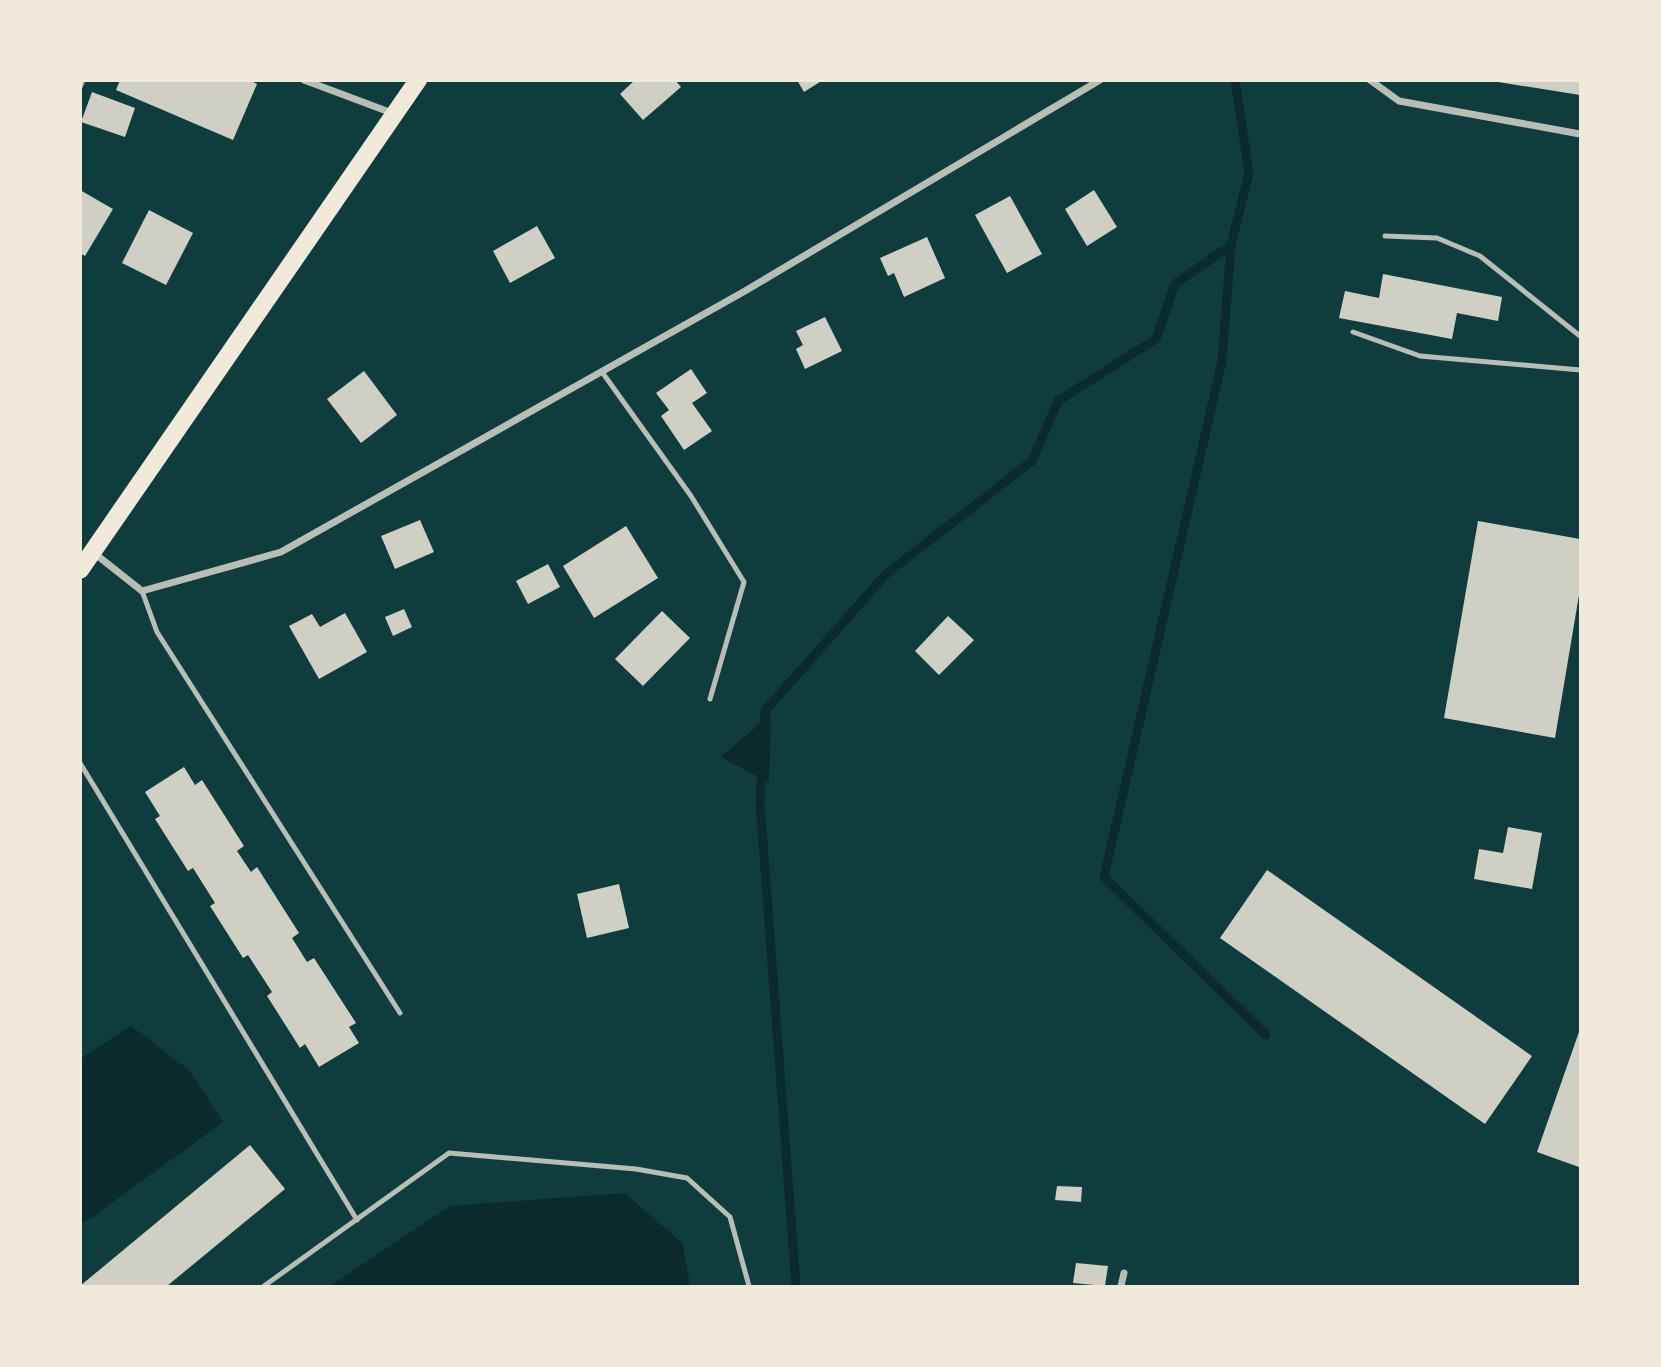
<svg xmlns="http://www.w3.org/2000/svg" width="1661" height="1367" font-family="'Work Sans',sans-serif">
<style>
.water{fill:#0a2a2b}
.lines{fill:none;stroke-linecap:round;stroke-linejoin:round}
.stream{stroke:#0a2a2b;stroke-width:9}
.building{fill:#cfcfc3}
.service{stroke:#b8beb3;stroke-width:5}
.minor{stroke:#b8beb3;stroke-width:7}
.primary{stroke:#f1e9da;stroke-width:18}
</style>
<rect width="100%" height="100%" fill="#0f3d3e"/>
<g class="water">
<polygon points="771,714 769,783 721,757"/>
<polygon points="131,1026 189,1070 223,1122 81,1225 81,1058"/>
<polygon points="625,1193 683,1244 690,1286 330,1286 450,1206"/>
</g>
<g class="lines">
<g class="stream">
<polyline points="1231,245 1222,361 1104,877 1266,1035"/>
<polyline points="764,730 765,711 886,574 1032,461 1058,401 1156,339 1175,284 1231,245 1249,173 1235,80"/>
<polyline points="762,768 760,802 796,1286"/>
</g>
</g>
<g class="building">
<polygon points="120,80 249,80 257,84 233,140 116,90"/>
<polygon points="635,80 675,80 681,87 643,120 620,94"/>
<polygon points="797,80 823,80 804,92"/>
<polygon points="1498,80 1580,80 1580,95 1498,82"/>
<polygon points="92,92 135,108 125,137 81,122"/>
<polygon points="80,190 113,209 85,256 80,253"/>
<polygon points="1094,190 1117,227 1087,246 1065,209"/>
<polygon points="1010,196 1042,254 1007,273 975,215"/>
<polygon points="149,210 193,233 166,285 122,263"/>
<polygon points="537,226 555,258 510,283 493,251"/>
<polygon points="927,237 945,278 904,297 894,273 888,276 880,258"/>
<polygon points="1383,274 1502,297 1498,321 1457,313 1452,339 1339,318 1345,291 1379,298"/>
<polygon points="825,317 842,351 805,369 796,349 803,345 796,331"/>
<polygon points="691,369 707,393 692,403 712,431 684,450 661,416 669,410 656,393"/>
<polygon points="364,371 397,415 361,443 327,399"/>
<polygon points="420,520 434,552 395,569 381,536"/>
<polygon points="1478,521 1580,539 1580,589 1555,738 1444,718"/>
<polygon points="626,526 658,578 594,618 563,566"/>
<polygon points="548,564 560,587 528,604 516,581"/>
<polygon points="404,609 412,627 393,636 385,617"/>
<polygon points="662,611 690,638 643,686 615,659"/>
<polygon points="345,613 367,652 319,679 289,626 312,614 320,627"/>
<polygon points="948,616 974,640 939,675 915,651"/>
<polygon points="184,767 195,785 202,780 244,846 237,851 251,872 257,867 299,933 292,938 307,962 314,958 356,1023 349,1027 359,1043 319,1067 305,1044 300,1048 267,996 272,992 248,955 243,958 210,906 215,903 193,868 188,871 155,819 160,816 145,792"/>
<polygon points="1508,827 1542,833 1532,889 1474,879 1479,849 1503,853"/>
<polygon points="1267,870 1532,1056 1485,1124 1220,938"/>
<polygon points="619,884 629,928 587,938 577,894"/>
<polygon points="1580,1029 1580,1162 1579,1167 1537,1152"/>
<polygon points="250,1145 285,1189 167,1286 80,1286"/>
<polygon points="1057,1186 1082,1187 1081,1202 1055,1200"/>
<polygon points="1076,1263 1108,1266 1105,1286 1073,1283"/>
</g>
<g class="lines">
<g class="service">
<polyline points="80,87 83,80"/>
<polyline points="1385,236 1437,238 1480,256 1580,336"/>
<polyline points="1353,332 1420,356 1580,370"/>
<polyline points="602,372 691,496 744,582 710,699"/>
<polyline points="142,591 157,632 400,1013"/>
<polyline points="80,763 357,1220"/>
<polyline points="264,1286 449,1153 636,1169 687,1178 730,1217 749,1286"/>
</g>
<g class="minor">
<polyline points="304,80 392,113"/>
<polyline points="1370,80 1399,101 1580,134"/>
<polyline points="94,553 142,591 281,552 745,291 1100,80"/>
<polyline points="1121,1286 1124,1273"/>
</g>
<polyline class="primary" points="80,570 418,80"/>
</g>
<rect width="1661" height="1367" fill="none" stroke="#f1e9da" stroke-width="164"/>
</svg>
